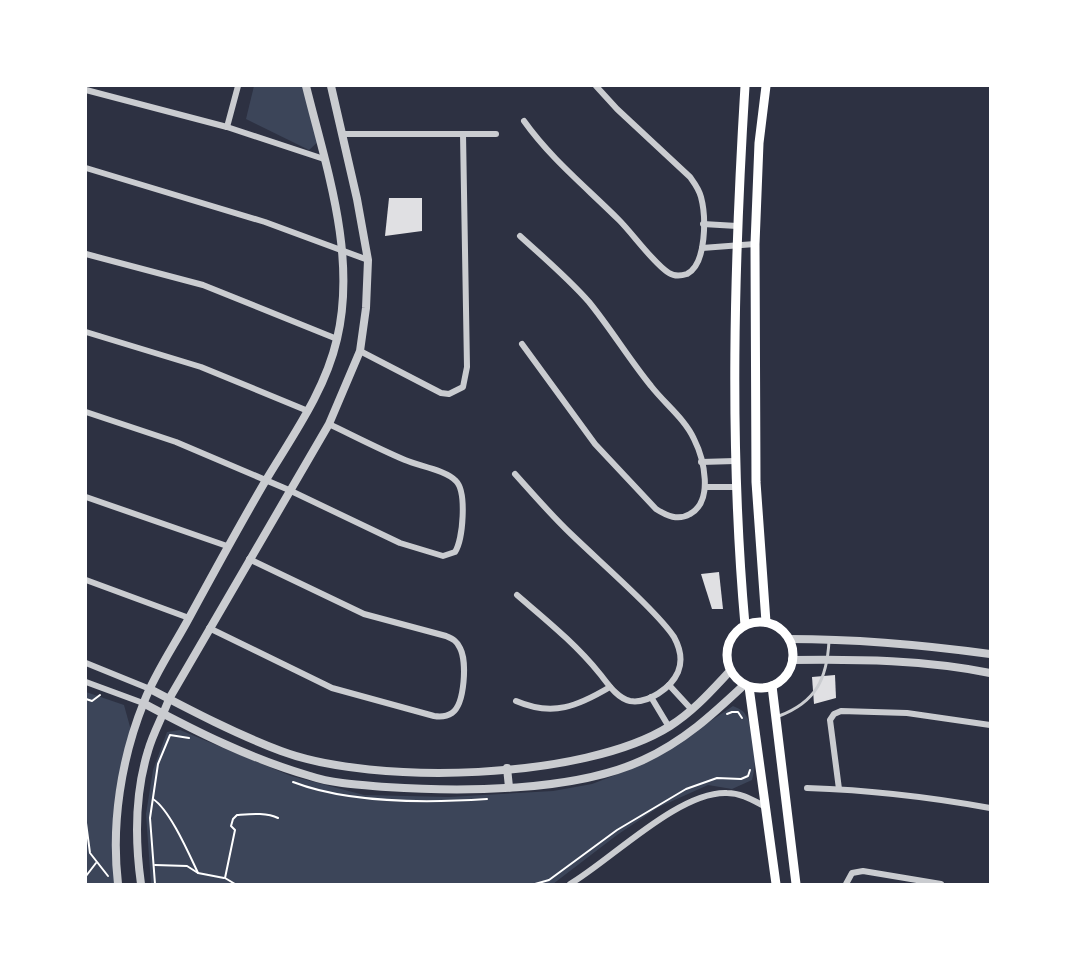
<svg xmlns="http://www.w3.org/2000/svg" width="1076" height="970" font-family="Lora,serif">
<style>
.green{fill:#3c4559}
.building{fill:#e0e0e3}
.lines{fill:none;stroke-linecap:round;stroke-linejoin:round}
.path{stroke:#fff;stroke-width:2}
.service{stroke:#caccd0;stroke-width:3}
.minor{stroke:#caccd0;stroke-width:6}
.tertiary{stroke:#caccd0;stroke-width:8}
.secondary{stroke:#fff;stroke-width:9}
</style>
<rect width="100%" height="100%" fill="#2d3142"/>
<g class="green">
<polygon points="254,86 305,86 319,141 309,150 246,119"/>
<polygon points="86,692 124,705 132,734 116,808 118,884 86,884"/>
<path d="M733 706C737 708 743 710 745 714 758 732 757 761 752 780L732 789 708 785 659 807 617 835 553 884H151L146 814 153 770 167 732 180 730 291 776 364 795 449 797 553 791 592 784 631 769 667 750Z"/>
</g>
<g class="building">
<polygon points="389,198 422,198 422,231 385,236"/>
<polygon points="719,572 723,609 712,609 701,574"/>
<polygon points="835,675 836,698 814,704 812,677"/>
</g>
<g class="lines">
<g class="path">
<polyline points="86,699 92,701 100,695"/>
<polyline points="727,714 732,712 738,712 742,718"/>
<path d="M293 782C350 804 427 803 487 799"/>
<path d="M153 799C170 810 189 854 198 873L224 878"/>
<polyline points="86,823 90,853 108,876"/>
<polyline points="155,865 187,866 198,873"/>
<polyline points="86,876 96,863"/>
<polyline points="155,884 150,818 158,764 170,735 189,738"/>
<path d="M235 884 225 878 235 830 231 826 233 819 237 815C250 814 267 812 278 818"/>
<polyline points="535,884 549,880 617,830 686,789 717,778 741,779 748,776 750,770"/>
</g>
<path class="service" d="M779 716C816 702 827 679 829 641"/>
<g class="minor">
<polyline points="86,90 227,127 324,159"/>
<path d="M524 121C551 159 586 187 619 220 633 234 654 264 669 273 675 277 681 276 687 274 707 264 706 216 701 197 699 189 695 184 690 177L617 109 596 86"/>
<polyline points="227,127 238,86"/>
<polyline points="343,134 496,134"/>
<polyline points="86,168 265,222 368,260"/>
<polyline points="703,224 737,226"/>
<path d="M520 236C543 257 568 278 589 302 611 329 629 359 651 386 665 404 685 419 694 439 704 459 714 501 690 514 678 521 667 516 656 509L595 444 522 344"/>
<polyline points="702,248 755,244"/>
<polyline points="86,254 203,285 337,339"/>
<polyline points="86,332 201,367 308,411"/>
<polyline points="360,351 441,393 449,394 463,387 467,367 463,134"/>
<path d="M86 412 176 442 289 490 400 543 443 556 455 552C463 540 467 492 456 481 446 470 419 466 405 460 379 449 354 436 329 424"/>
<polyline points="701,462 735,461"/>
<path d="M515 474C533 494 551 515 571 534 595 557 620 579 644 603 654 613 666 625 674 637 680 648 683 660 678 672 671 688 648 704 630 701 617 698 608 684 600 674 576 644 546 620 517 595"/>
<polyline points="705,487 736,487"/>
<polyline points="86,497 227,546"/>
<polyline points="86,580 189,618"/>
<path d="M209 628 332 688 434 716C440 717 446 717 452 713 465 704 467 661 460 648 457 641 453 639 446 636L364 614 249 559"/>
<polyline points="86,663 150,689"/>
<polyline points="86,682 143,703"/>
<polyline points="669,685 692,710"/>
<polyline points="651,697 669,727"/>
<path d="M516 701C553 717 578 706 610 687"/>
<path d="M807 788C869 790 930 797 990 808"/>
<polyline points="839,789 830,720 834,714 841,711 907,713 990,725"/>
<path d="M570 884C611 860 679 791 727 793 742 793 754 801 766 807"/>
<polyline points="846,884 852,873 863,871 941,884"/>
</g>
<g class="tertiary">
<path d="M789 639C856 639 924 645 990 654"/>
<path d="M792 660C858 659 926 660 990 673"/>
<path d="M150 689C192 711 236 734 281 751 374 786 585 780 670 726 694 711 712 690 730 671"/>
<path d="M143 703C197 732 251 759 310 776 334 784 361 785 386 787 461 792 574 792 643 760 684 741 712 715 744 685"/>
<polyline points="507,768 509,787"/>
<path d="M118 884C111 824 121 759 144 702 155 673 174 646 189 618 214 572 239 526 266 480 293 435 325 391 337 339 357 255 326 167 306 86"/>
<path d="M141 884C135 841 135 793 148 751 153 733 163 716 169 699L329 424 360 351 366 308 368 260 357 199 331 86"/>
</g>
<g class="secondary">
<path d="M745 86C734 265 729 446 745 625"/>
<polyline points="766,86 759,143 755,244 756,482 766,622"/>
<circle cx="760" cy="655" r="33"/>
<polyline points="772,686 796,884"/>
<polyline points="749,687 776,884"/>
</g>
</g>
<rect width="1076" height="970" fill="none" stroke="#ffffff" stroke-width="174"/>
</svg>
